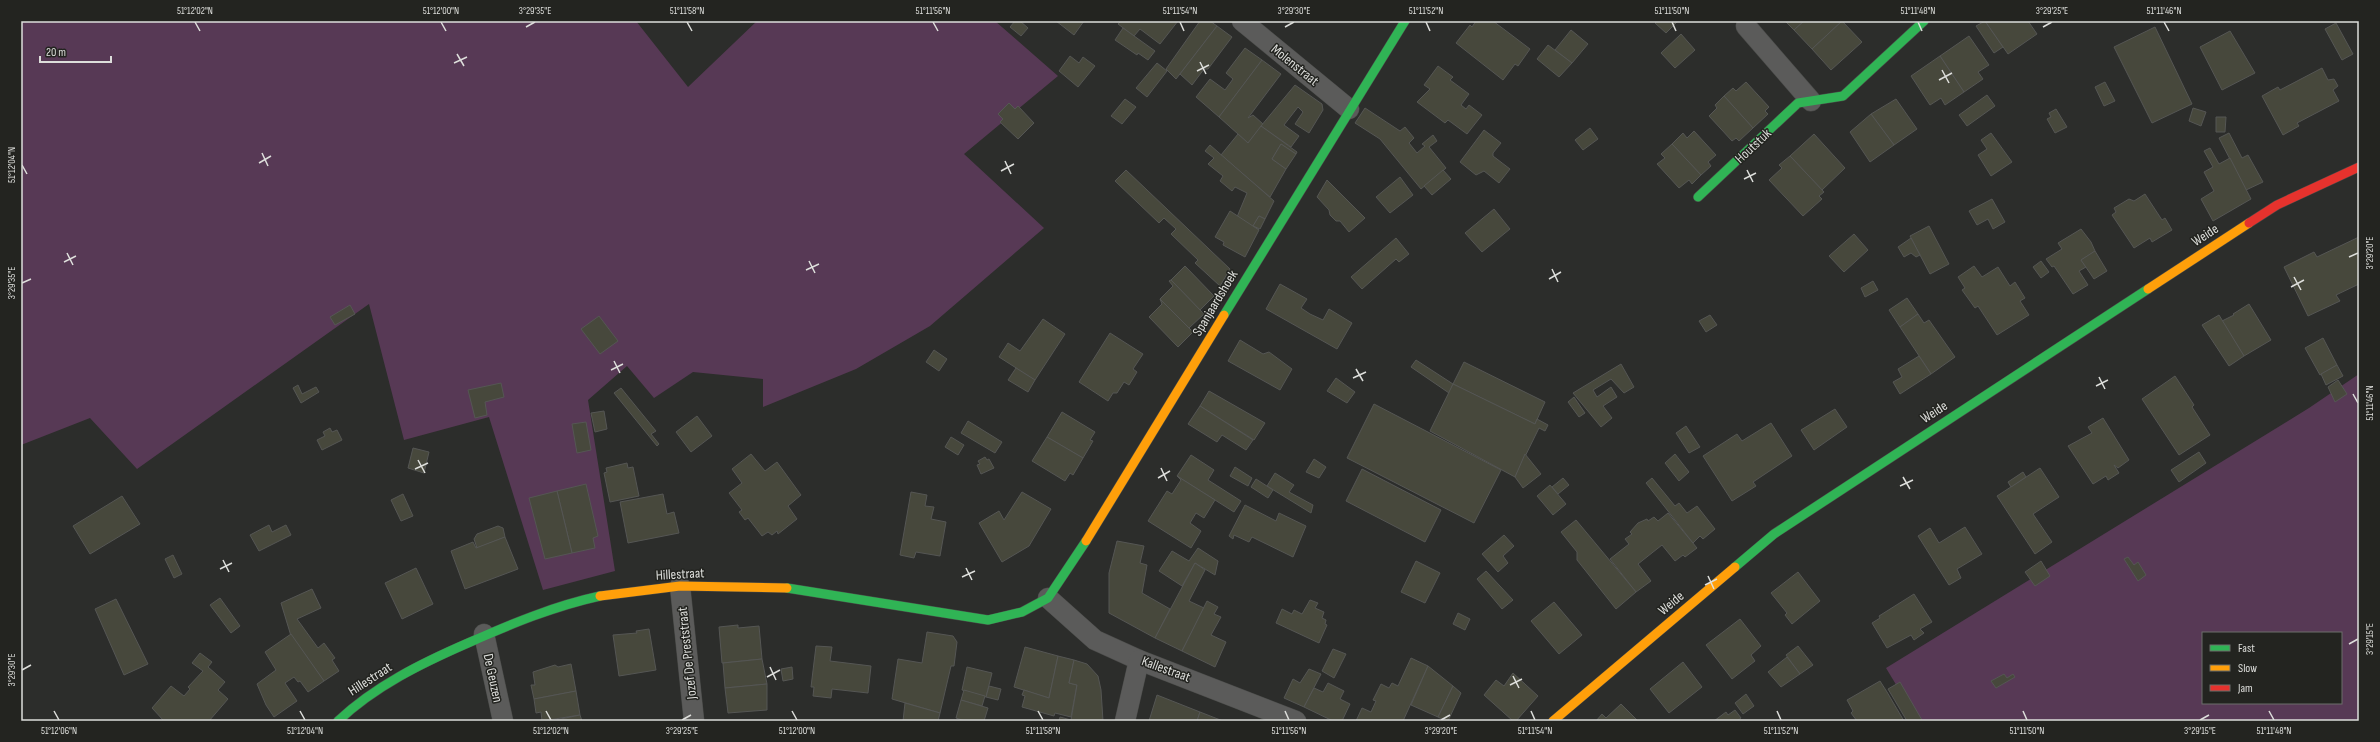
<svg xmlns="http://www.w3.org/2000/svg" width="2380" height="742" font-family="'Sofia Sans Condensed',sans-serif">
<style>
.green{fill:#573955;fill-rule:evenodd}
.building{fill:#47483c;stroke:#555654}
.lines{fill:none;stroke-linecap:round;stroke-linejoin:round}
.street-casing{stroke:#494a48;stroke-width:21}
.fast-casing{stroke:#494a48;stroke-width:10}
.slow-casing{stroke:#494a48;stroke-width:10}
.jam-casing{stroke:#494a48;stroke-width:10}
.street{stroke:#5b5b5a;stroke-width:20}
.fast{stroke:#30b455;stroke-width:9}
.slow{stroke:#ff9f0a;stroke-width:9}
.jam{stroke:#e5322d;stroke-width:9}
.ticks{fill:none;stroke:#dddedb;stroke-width:1.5}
.labels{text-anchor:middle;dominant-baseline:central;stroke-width:3;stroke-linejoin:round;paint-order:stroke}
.street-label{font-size:14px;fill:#dddedb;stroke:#232420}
.neatline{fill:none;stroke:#dddedb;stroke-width:1.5}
.ticks-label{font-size:10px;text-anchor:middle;fill:#dddedb}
</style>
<rect width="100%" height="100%" fill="#2c2d2b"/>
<g class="green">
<polygon points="21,21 636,21 688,87 757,21 995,21 1058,76 964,154 1044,228 930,326 856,369 763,407 763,379 693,372 654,398 627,366 588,400 615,571 543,590 489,417 404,440 369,304 137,469 90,418 21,445"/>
<path d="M2359 374V721H1918L1886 668 2309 408ZM2203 633H2341V703H2203Z"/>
</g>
<g class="building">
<polygon points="1015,21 1020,21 1028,28 1021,36 1010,27"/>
<polygon points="1056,21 1084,21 1074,35"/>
<polygon points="1121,21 1178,21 1160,44 1140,29 1134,36 1118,24"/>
<polygon points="1200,21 1210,21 1217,26 1176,79 1166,69"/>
<polygon points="1476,21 1493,21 1530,49 1518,66 1515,64 1503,80 1456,43 1470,25 1472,27"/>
<polygon points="1657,21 1678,21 1666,33 1655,23"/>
<polygon points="1785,21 1804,21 1794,30"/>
<polygon points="1804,21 1842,21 1812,49 1794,30"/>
<polygon points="1842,21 1862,42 1831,70 1812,49"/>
<polygon points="1985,21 2003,47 1994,53 1976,26"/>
<polygon points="1985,21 2028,21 2037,34 2008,54"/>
<polygon points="2336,23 2353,54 2342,60 2325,29"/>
<polygon points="1217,26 1232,37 1208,69 1204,69 1192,85 1180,74"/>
<polygon points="2155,27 2192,104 2152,123 2114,47"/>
<polygon points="1123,28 1155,51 1148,60 1138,53 1137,55 1115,40"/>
<polygon points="1571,30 1588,44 1572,63 1555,50"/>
<polygon points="2230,31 2255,73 2222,90 2200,47"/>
<polygon points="1681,34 1695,50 1675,68 1661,53"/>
<polygon points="1969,36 1989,65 1978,72 1983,79 1964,92 1940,56"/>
<polygon points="1548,45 1572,63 1559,77 1537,59"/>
<polygon points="1245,48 1262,60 1219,117 1196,97 1210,79 1225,90 1233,79 1226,73"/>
<polygon points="1070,56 1079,63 1083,57 1095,66 1078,87 1059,71"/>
<polygon points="1940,56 1964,92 1945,105 1941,98 1930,105 1911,76"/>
<polygon points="1262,60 1281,74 1248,118 1253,115 1263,124 1248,143 1219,117"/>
<polygon points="1157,63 1167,71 1147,97 1136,88"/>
<polygon points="1438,66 1453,77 1450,80 1469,94 1461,105 1466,109 1469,105 1482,115 1467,134 1448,120 1445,123 1417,102 1430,89 1424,85"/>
<polygon points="2322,68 2328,80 2334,79 2338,86 2333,90 2339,101 2297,123 2299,126 2283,135 2262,96 2278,87 2280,90"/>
<polygon points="1746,82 1769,107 1765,111 1768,114 1753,128 1724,96 1733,88 1736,91"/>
<polygon points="2105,82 2115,101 2104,106 2095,87"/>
<polygon points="1295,85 1322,104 1323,110 1309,133 1295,124 1303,112 1298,107 1284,125 1299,136 1291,147 1261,126"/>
<polygon points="1987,95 1995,106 1967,126 1959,115"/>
<polygon points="1724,96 1753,128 1739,141 1736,138 1732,141 1709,116 1717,108 1715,105"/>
<polygon points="1125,99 1136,107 1122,124 1111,116"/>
<polygon points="1896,99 1917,129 1894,145 1871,114"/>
<polygon points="1009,103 1015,109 1018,106 1034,123 1018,139 1000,122 1003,119 998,114"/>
<polygon points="1365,108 1400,131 1405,127 1414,138 1409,143 1417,153 1425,146 1422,144 1433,135 1437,141 1429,147 1446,168 1421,189 1380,139 1355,123"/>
<polygon points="2193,108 2206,112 2201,126 2189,121"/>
<polygon points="2056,109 2067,127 2055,133 2047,119 2051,117 2049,113"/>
<polygon points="1871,114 1894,145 1870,162 1850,132"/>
<polygon points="2216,117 2226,117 2225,132 2216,132"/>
<polygon points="1261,126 1297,152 1296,154 1281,144 1272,159 1286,169 1270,197 1221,155 1238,134 1248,143"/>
<polygon points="1590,128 1598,139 1583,150 1575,140"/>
<polygon points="1484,130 1501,143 1493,153 1493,156 1510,169 1499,183 1484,171 1476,175 1460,162"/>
<polygon points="1694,131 1716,155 1708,162 1711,166 1701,175 1672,144 1683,133 1687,138"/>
<polygon points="1991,133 2012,162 1991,176 1978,155 1987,149 1981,140"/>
<polygon points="2229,133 2242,158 2248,155 2263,182 2246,190 2219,138"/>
<polygon points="1814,134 1845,168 1822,190 1790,156"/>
<polygon points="1281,144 1296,154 1286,169 1272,159"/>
<polygon points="1672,144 1701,175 1692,184 1689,180 1679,188 1657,164 1665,158 1661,154"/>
<polygon points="1210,145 1274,201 1265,219 1259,216 1253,226 1259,230 1237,217 1247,193 1235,187 1232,191 1220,181 1223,176 1208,164 1214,158 1205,151"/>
<polygon points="2210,148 2219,164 2230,158 2251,199 2213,221 2201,199 2214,191 2204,172 2213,167 2204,151"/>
<polygon points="1790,156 1824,192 1819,196 1822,199 1803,216 1769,180 1782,168 1779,165"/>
<polygon points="1126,170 1230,269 1220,286 1195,263 1198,260 1171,234 1176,229 1164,218 1159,223 1115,181"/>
<polygon points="1443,170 1451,179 1432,195 1424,186"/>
<polygon points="1400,177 1413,195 1390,213 1376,197"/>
<polygon points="1327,180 1365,218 1349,232 1340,221 1336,221 1330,215 1329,210 1317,197"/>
<polygon points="2145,194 2162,220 2165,218 2172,230 2152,242 2150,238 2134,248 2112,215 2116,212 2114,208 2129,199 2134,201"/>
<polygon points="1992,199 2005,222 1993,229 1988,219 1977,225 1969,211"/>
<polygon points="1494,209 1510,229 1482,252 1465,233"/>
<polygon points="1230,211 1259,230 1245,257 1223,245 1224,242 1215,237"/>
<polygon points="1259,216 1265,219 1260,229 1253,226"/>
<polygon points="1929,226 1949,264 1930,274 1910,236"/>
<polygon points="2081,229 2091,242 2095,251 2081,260 2086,267 2079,271 2088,285 2073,294 2054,266 2052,267 2046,259 2062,249 2058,243"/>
<polygon points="1854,234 1868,250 1844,272 1829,256"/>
<polygon points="2359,237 2359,284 2336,295 2340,301 2308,316 2284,267 2314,252 2317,257"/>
<polygon points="1396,238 1409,254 1399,262 1396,259 1362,289 1351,277"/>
<polygon points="1911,238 1920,255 1916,257 1911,253 1904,257 1898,247"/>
<polygon points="2095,251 2107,271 2094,279 2081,260"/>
<polygon points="2041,261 2049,272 2041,278 2033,267"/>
<polygon points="1185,266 1214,296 1200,310 1171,280"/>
<polygon points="1974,266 1982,277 1998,267 2010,286 2015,282 2025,298 2020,301 2029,315 1997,335 1978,306 1975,308 1962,290 1965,288 1958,277"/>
<polygon points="1171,280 1204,314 1189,328 1160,299 1173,286 1169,281"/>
<polygon points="1873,281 1878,290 1865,297 1861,288"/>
<polygon points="1280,284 1307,299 1301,308 1310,314 1323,320 1329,309 1352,323 1337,349 1266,309"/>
<polygon points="1907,298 1918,314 1900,327 1889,310"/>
<polygon points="1160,299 1193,332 1178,347 1149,317 1162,304"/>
<polygon points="2249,304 2271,340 2244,356 2222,321 2234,315 2233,314"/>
<polygon points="350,305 355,314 335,325 330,317"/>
<polygon points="1918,314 1924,323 1929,320 1955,357 1931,374 1900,327"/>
<polygon points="1710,315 1717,325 1706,332 1699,321"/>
<polygon points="2219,315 2244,356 2229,366 2202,325"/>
<polygon points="599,316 618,341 600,354 581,329"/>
<polygon points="1043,319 1065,334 1035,380 999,357 1008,343 1020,351"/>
<polygon points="1110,333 1143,354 1133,369 1137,372 1129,385 1124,382 1117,393 1113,393 1108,401 1079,382"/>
<polygon points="2323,338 2337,365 2320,375 2305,348"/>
<polygon points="1240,340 1263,354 1269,352 1292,369 1280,390 1228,361"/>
<polygon points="934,350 947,359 939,371 926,362"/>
<polygon points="1919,356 1931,374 1900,394 1893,382 1902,377 1898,369"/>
<polygon points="1416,360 1453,384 1449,393 1411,367"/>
<polygon points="1464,362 1545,402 1535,424 1453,384"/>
<polygon points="1621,364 1634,387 1624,393 1611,379 1593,390 1597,397 1611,387 1617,397 1603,406 1612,418 1601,427 1573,393"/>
<polygon points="2337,365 2343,376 2326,385 2321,374"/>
<polygon points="1016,368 1035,380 1028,392 1008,380"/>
<polygon points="2175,376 2194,405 2192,407 2210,435 2179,455 2142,399"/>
<polygon points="1336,378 1355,392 1347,403 1327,391"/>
<polygon points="2338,380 2347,394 2335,402 2328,387"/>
<polygon points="501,383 504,397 485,402 487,415 475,418 468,390"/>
<polygon points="1453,384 1535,424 1537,419 1548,425 1545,431 1539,428 1515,477 1430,431"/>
<polygon points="298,385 302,394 316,387 319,392 301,403 293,388"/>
<polygon points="621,388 656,431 651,434 659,444 657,446 614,393"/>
<polygon points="1209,391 1265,423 1254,440 1200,406"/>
<polygon points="1574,397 1585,413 1579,417 1568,402"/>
<polygon points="1374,404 1501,470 1474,523 1347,458"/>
<polygon points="1200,406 1253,440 1246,450 1222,435 1217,442 1188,424"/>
<polygon points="1835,409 1847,427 1814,450 1801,430"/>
<polygon points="604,411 607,429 595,432 591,413"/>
<polygon points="1062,412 1095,432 1090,440 1093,441 1083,458 1047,437"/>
<polygon points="697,416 712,436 691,452 676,432"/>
<polygon points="2103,418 2129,460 2118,468 2114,465 2119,473 2108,480 2106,476 2093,484 2068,446 2092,433 2088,427"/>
<polygon points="968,421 1002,442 995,453 961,433"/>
<polygon points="586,422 591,450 577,453 572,424"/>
<polygon points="1771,423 1792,456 1753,482 1756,486 1732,501 1703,456 1737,434 1742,441"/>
<polygon points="1686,426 1700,447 1689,453 1676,433"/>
<polygon points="330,428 332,432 337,430 342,440 322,450 317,440 325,436 323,432"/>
<polygon points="951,437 964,445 958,455 945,447"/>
<polygon points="1047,437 1083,458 1073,475 1070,473 1065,481 1032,461"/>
<polygon points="413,448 429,452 424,473 408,468"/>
<polygon points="2199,452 2206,463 2179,482 2171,470"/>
<polygon points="751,454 765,471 777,462 801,495 788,506 797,519 778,534 777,531 772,535 768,532 762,536 748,518 745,520 739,512 742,510 729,493 742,483 732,469"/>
<polygon points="1525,454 1541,474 1523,488 1515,477"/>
<polygon points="1675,454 1689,472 1679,481 1665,463"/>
<polygon points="1191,455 1214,470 1208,480 1241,501 1234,512 1177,476"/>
<polygon points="985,457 987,460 989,459 994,468 981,474 977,465 980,464 978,461"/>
<polygon points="1314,459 1326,467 1319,478 1306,472"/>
<polygon points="627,463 628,468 633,467 639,496 610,502 604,473 607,472 606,468"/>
<polygon points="1235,467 1252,478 1248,486 1230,476"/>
<polygon points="2040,468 2059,497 2033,514 2052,542 2035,554 1997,496"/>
<polygon points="1362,469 1441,510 1425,542 1346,501"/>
<polygon points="2023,472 2026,477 2011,487 2008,482"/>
<polygon points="1275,473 1294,485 1289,492 1313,505 1311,513 1267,486"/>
<polygon points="1177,476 1215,500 1204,518 1196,513 1190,523 1201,531 1191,548 1148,521 1167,491 1172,494 1181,480"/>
<polygon points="1563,478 1569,485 1558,494 1552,487"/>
<polygon points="1652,478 1675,506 1679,503 1687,513 1697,506 1715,529 1703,539 1700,536 1693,543 1646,483"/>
<polygon points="1256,479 1273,490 1268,498 1251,487"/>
<polygon points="586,484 598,536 593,538 595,548 572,553 557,491"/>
<polygon points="1550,485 1566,504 1553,515 1537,496"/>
<polygon points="557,491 572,553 545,559 529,498"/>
<polygon points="911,492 927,495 925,506 934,507 931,519 946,522 940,556 916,552 914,558 900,555"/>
<polygon points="1022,492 1051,509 1029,546 1002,562 979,523 999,511 1004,520"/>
<polygon points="403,494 413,516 401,521 391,500"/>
<polygon points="663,494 667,514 674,512 679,533 628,543 620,502"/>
<polygon points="122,496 140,524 90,554 73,526"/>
<polygon points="1245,505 1276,521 1279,513 1306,526 1293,557 1252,537 1249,542 1234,535 1233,539 1229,536"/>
<polygon points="1668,513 1697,548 1685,557 1683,555 1675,561 1662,545 1638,564 1651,581 1636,592 1610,559 1629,544 1625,539 1632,534 1630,532 1638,523 1647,519 1648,521 1654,517 1658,521"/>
<polygon points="1576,520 1636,592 1616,609 1577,560 1577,552 1561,532"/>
<polygon points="269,525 272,532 286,525 291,535 259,551 250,535"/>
<polygon points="498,526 503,528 505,537 477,548 474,539 477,534"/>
<polygon points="1965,527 1982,554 1957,569 1961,578 1949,585 1918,536 1930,528 1939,543"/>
<polygon points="1504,535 1514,546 1503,556 1508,563 1498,572 1482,554"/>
<polygon points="505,537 518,569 465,589 451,551 473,542 476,548"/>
<polygon points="1117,541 1144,546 1140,563 1147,565 1142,593 1170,609 1155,638 1109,613 1109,573"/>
<polygon points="1198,548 1218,561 1215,575 1195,563 1182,586 1159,571 1172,551 1189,561"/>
<polygon points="173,555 182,574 174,578 165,559"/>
<polygon points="2128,557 2134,565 2138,562 2146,575 2138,581 2124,559"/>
<polygon points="1416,561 1440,573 1425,603 1401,592"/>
<polygon points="2041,561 2050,576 2035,586 2025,572"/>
<polygon points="1195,563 1205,570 1189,601 1204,608 1182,651 1155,638"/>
<polygon points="416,568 433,604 402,619 385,583"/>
<polygon points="1486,571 1513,600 1502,609 1477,579"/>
<polygon points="1798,572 1820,601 1792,624 1785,615 1787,613 1771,593"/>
<polygon points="312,589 321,608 297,619 318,648 324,643 335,658 332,660 339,671 324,681 291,636 281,603"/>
<polygon points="1914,594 1932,622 1920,629 1924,633 1914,640 1911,635 1887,648 1872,623 1880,618 1879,616"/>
<polygon points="220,598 240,626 231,633 210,605"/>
<polygon points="116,599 148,664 124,675 95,609"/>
<polygon points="1310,600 1318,603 1315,608 1324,612 1322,618 1326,620 1325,624 1327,625 1319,643 1276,623 1282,609 1292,614 1294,610 1302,614"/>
<polygon points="1207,601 1218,607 1214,614 1221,617 1211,635 1226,642 1215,667 1182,651"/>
<polygon points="1554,602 1582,635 1559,654 1531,621"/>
<polygon points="1458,613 1470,619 1465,630 1453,624"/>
<polygon points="1740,619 1761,646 1751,655 1755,661 1732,679 1706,645"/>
<polygon points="738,625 738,628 759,626 762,659 722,663 719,627"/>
<polygon points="649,629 656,670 619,676 613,635 637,633 636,631"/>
<polygon points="927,632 953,636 957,642 954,666 951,666 940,713 892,699 898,659 922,663"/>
<polygon points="291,634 324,681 308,692 300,681 298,682 294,677 285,683 297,701 274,717 266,705 257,684 276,670 265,652"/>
<polygon points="816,646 832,647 830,661 871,666 868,693 832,689 831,698 813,696 814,687 811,687"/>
<polygon points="1798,646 1813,665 1800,674 1786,655"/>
<polygon points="1025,647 1058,656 1049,698 1014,687"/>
<polygon points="1333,649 1346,654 1334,678 1322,671"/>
<polygon points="200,653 212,662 208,667 225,682 218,690 228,699 209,721 164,721 152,708 171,686 184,696 190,689 188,687 203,671 192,663"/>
<polygon points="1058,656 1074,660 1069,683 1077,685 1071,717 1055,713 1054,716 1022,707 1025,696 1022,695 1024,690 1049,698"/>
<polygon points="1787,657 1800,674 1781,687 1768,672"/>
<polygon points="1411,658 1428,666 1403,721 1356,721 1362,708 1371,712 1376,701 1373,700 1381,684 1389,688 1392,683 1398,686"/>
<polygon points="762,659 767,684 725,688 723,663"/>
<polygon points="1074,660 1087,664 1098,676 1101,690 1103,721 1059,721 1060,717 1071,720 1077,685 1069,683"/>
<polygon points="1683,662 1702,687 1669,713 1650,689"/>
<polygon points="571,664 576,691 534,699 531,685 535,685 533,672 555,665 558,667"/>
<polygon points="1428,666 1453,686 1438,717 1411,705"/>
<polygon points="792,667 793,679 783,681 781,669"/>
<polygon points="967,667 992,673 986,697 962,690"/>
<polygon points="1309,669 1321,674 1304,707 1284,698 1293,679 1300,683"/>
<polygon points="1513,673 1538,696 1516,721 1513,721 1484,695 1496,680 1504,686"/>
<polygon points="2004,674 2007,678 2013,674 2015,677 1996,688 1991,681"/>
<polygon points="1880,681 1887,692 1904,721 1857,721 1851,713 1853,711 1847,700"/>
<polygon points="1900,682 1922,720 1920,721 1907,721 1888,689"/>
<polygon points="1328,683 1344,691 1340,699 1350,704 1342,721 1333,721 1304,707 1314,688 1323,692"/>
<polygon points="767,684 767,710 728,713 725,688"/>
<polygon points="989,686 1001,689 998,700 986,697"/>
<polygon points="1453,686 1461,693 1448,721 1446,721 1438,717"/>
<polygon points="964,690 985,696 982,706 961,700"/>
<polygon points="576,691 580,715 542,721 541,712 536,713 534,699"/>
<polygon points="1746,694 1754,706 1743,714 1735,703"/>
<polygon points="1157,695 1200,712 1197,721 1149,721"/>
<polygon points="961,700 988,708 984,721 965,721 956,718"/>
<polygon points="905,703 940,713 938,721 903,721"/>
<polygon points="1621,704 1638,721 1596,721 1602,714 1606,718"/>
<polygon points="1735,710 1741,718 1737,721 1714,721 1726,712 1728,715"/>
<polygon points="1200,712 1223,721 1197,721"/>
<polygon points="580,715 582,721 551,721"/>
</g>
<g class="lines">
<defs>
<g id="street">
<polyline points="1242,21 1349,109"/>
<polyline points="1746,26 1811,101"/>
<polyline points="680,586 694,721"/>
<polyline points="1048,598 1095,640 1139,660 1296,721"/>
<polyline points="484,634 503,721"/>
<polyline points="1125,721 1139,660"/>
</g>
<g id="fast">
<polyline points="1698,197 1798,103 1843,96 1924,21"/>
<polyline points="1224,315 1405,21"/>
<polyline points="1735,567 1774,534 2148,289"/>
<polyline points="787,588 988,620 1022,612 1048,598 1086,541"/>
<path d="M338 721C375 686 422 663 468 643 511 624 554 606 600 596"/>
</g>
<g id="slow">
<polyline points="2148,289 2249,223"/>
<polyline points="1086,541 1224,315"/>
<polyline points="600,596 680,586 787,588"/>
<polyline points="1553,721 1735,567"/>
</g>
<polyline id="jam" points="2249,223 2277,205 2359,167"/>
</defs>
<use href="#street" class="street-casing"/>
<use href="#fast" class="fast-casing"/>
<use href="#slow" class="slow-casing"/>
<use href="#jam" class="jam-casing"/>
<use href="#street" class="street"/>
<use href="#fast" class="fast"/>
<use href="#slow" class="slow"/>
<use href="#jam" class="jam"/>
</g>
<path class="ticks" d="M195 22 200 31M441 22 446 31M687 22 692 31M933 22 938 31M1180 22 1184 31M1426 22 1430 31M1672 22 1676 31M1918 22 1922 31M2164 22 2169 31M526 27 535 22M1285 27 1294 22M2043 27 2052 22M457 54 464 66M1200 62 1206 74M454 63 467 57M1942 70 1949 83M1197 71 1209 65M1939 80 1952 73M262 153 268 166M1005 161 1011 174M259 163 271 156M22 165 27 174M1747 170 1753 182M1001 171 1014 164M1744 179 1756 173M67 253 73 265M2349 257 2358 253M809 261 815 273M64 262 76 256M1552 269 1558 282M806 270 819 264M2294 277 2301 290M1549 279 1561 272M22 283 31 279M2291 287 2304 280M614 361 620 373M1356 369 1363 381M611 370 623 364M2099 377 2105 389M1353 378 1366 372M2096 386 2108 380M2353 394 2358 403M418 460 425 473M1161 468 1167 481M415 469 428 463M1903 477 1910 489M1158 478 1170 471M1900 486 1913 480M223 560 229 572M966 568 972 580M220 569 232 563M1708 576 1714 589M962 577 975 571M1705 585 1717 579M2349 644 2358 639M770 667 776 680M22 670 31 665M1513 676 1519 688M767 677 780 670M1510 685 1522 679M54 711 59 720M300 711 305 720M546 711 551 720M792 711 797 720M1038 711 1043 720M1285 711 1289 720M1531 711 1535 720M1777 711 1781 720M2023 711 2027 720M2269 711 2274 720M682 720 691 715M1441 720 1450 715M2200 720 2209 715"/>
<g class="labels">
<g class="street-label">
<text transform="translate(1295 65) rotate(39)">Molenstraat</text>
<text transform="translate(1753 146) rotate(-43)">Houtstuk</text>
<text transform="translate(2205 235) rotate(-33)">Weide</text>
<text transform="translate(1215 303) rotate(-59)">Spanjaardshoek</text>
<text transform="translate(1934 412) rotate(-33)">Weide</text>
<text transform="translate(680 574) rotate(-3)">Hillestraat</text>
<text transform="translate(1671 603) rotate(-40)">Weide</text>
<text transform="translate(687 653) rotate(-96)">Jozef De Preststraat</text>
<text transform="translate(1166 669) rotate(20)">Kallestraat</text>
<text transform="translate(493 678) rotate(78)">De Geuzen</text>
<text transform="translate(370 679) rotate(-33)">Hillestraat</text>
</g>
</g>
<rect width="2380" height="742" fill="none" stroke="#232420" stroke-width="44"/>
<rect x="2202" y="632" width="140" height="72" fill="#232420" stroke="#6d6e6b"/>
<rect x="2210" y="645" width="20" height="6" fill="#30b455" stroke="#6d6e6b"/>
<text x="2238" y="652" font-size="12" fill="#dddedb">Fast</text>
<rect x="2210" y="665" width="20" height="6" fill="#ff9f0a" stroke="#6d6e6b"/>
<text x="2238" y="672" font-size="12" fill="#dddedb">Slow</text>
<rect x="2210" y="685" width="20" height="6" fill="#e5322d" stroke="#6d6e6b"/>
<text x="2238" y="692" font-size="12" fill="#dddedb">Jam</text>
<path d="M40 56v6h71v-6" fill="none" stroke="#dddedb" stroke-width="2"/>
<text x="46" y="56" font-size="12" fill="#dddedb" stroke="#232420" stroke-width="3" paint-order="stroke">20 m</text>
<rect x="22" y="22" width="2336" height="698" class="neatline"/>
<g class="ticks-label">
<text x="195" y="14">51°12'02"N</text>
<text x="441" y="14">51°12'00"N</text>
<text x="535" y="14">3°29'35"E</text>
<text x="687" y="14">51°11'58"N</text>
<text x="933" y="14">51°11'56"N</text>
<text x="1180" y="14">51°11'54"N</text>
<text x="1294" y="14">3°29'30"E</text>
<text x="1426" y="14">51°11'52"N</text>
<text x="1672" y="14">51°11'50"N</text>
<text x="1918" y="14">51°11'48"N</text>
<text x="2052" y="14">3°29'25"E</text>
<text x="2164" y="14">51°11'46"N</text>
<text transform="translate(11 165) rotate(-90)" y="4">51°12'04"N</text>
<text transform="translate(2369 253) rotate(-90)" y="4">3°29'20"E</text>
<text transform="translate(11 283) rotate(-90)" y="4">3°29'35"E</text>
<text transform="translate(2369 403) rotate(-90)" y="4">51°11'46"N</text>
<text transform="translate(2369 639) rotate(-90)" y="4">3°29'15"E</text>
<text transform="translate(11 670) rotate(-90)" y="4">3°29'30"E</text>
<text x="59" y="734">51°12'06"N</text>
<text x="305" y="734">51°12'04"N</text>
<text x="551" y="734">51°12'02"N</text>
<text x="682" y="734">3°29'25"E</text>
<text x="797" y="734">51°12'00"N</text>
<text x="1043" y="734">51°11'58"N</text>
<text x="1289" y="734">51°11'56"N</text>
<text x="1441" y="734">3°29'20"E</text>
<text x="1535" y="734">51°11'54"N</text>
<text x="1781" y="734">51°11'52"N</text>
<text x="2027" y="734">51°11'50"N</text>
<text x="2200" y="734">3°29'15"E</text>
<text x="2274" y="734">51°11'48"N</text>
</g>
</svg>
